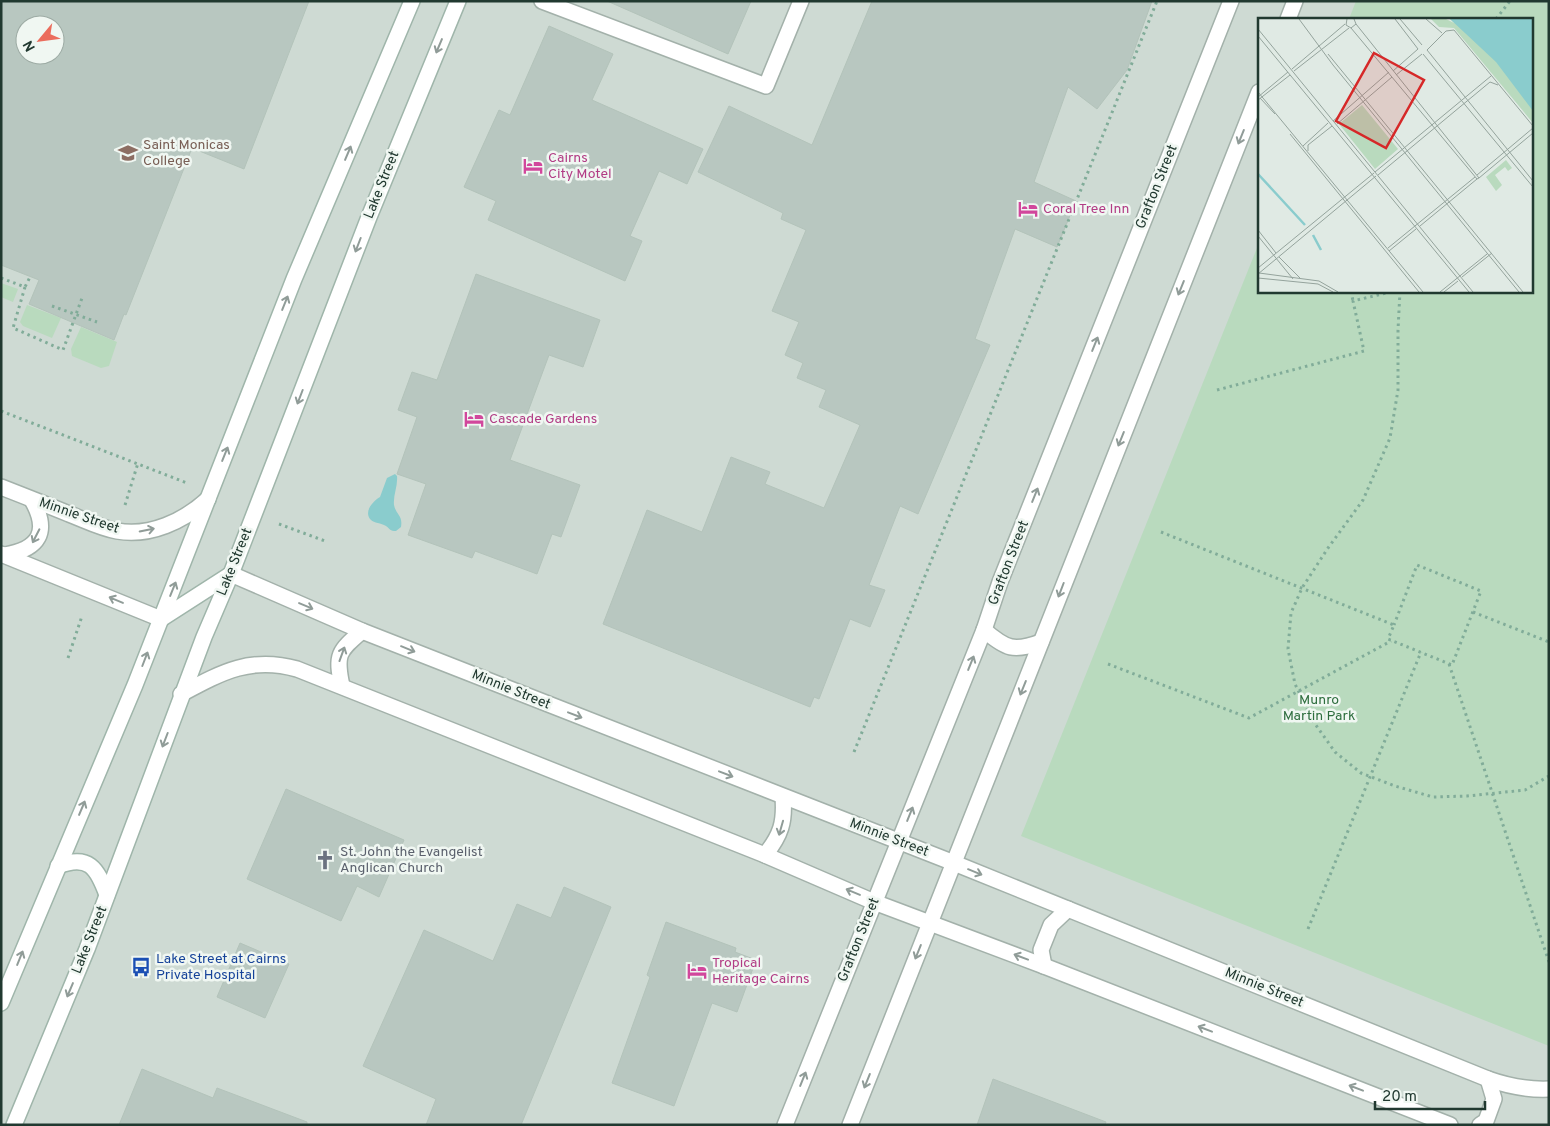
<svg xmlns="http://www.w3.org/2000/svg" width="1550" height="1126" font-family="Overpass,sans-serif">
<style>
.built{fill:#cedad3;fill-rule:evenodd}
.green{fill:#b9dabe}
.water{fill:#8acccd}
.building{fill:#b8c7c0;stroke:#b3c3ba;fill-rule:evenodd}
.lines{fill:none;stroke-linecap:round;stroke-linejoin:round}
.service-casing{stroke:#a3b1aa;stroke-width:18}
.tertiary-casing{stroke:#a3b1aa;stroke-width:18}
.secondary-casing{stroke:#9fb5aa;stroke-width:18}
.path{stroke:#81ac99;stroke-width:3;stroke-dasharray:2.5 4;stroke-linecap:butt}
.service{stroke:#fff;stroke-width:15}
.tertiary{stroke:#fff;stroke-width:15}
.secondary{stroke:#fff;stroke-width:15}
.oneway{stroke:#909c98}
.labels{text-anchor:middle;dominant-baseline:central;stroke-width:5;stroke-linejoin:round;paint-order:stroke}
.education-label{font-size:14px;fill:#785e54;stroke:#f0f7f2;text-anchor:start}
.hotel-label{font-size:14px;fill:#b23c85;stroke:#f0f7f2;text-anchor:start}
.street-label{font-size:14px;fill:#213930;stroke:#f0f7f2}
.park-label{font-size:14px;fill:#2e6e3e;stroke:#f0f7f2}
.worship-label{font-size:14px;fill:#5b616d;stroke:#f0f7f2;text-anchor:start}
.transit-label{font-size:14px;fill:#164399;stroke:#f0f7f2;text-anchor:start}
.inset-river{fill:none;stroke:#8acccd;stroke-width:2.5}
.inset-road{fill:none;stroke:#94a39c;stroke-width:1}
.view{fill:#d62828;fill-opacity:0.15;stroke:#d62828;stroke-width:2.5}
.inset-edge{fill:none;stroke:#213930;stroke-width:2.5}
</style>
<rect width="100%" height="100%" fill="#e0eae4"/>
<path class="built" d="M1 1H1549V1125H1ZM1259 19H1531V291H1259ZM25 25H55V55H25Z"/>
<g class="green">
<polygon points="1356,1 1549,1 1549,1046 1021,836 1259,243 1259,291 1531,291 1531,19 1349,19"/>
<polygon points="1,283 18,289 13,302 1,297"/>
<polygon points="27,305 61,318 52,338 23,326 20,322"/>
<polygon points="81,327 117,342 109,366 101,368 72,356 71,349"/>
</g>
<path class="water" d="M395 474 397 476C398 486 393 495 394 505 396 515 403 515 401 527L396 531C390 531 390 529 386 526 381 523 374 523 371 520 363 512 373 501 380 497L387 478Z"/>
<g class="building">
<path d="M1 1H309L244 169 192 148 126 315 124 314 114 340 29 304 39 280 1 265ZM25 25H55V55H25Z"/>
<polygon points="607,1 751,1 728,54"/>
<polygon points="872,1 1152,1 1127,70 1097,109 1068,87 1034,182 1076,201 1057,247 1015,229 975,339 990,345 918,514 900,506 869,585 885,590 870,627 850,619 819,699 814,697 810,707 603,624 647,510 702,532 731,457 770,472 765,484 824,508 860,425 819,407 826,390 797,378 803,363 785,355 799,322 772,311 806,230 781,219 783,213 698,172 729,106 812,145"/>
<polygon points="549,26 613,54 592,100 703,149 687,184 659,171 630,236 642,241 625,281 488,220 496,201 464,187 499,110 510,115"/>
<polygon points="476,274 600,320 583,367 549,355 510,460 580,485 561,537 552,534 537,574 475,551 472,558 408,535 426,484 397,474 417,417 398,410 412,372 437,380"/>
<polygon points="286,789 404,840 379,897 357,886 341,921 247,879"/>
<polygon points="564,887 611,907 521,1125 426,1125 436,1099 363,1066 424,930 493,961 517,904 551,918"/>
<polygon points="666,922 736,948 735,952 756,960 737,1012 712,1003 674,1106 612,1083 650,977 647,975"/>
<polygon points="240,943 289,964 265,1018 217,997"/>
<polygon points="142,1069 213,1098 217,1088 307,1122 307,1125 119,1125"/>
<polygon points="993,1079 1106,1122 1105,1125 977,1125"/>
</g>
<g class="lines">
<defs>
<g id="service">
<polyline points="542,1 766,86 801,1"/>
<path d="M765 855C781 835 785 822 783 797"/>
</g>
<g id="tertiary">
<polyline points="1288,19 1295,1"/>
<path d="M1 487C24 496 47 505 69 514 85 520 100 528 117 531 150 537 184 521 208 499"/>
<polyline points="1,554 161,619"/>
<path d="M5 555C39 549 50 532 32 500"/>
<path d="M231 574 362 631 954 863 1488 1079C1508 1086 1527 1090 1549 1089"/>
<path d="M984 630C1006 649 1014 652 1041 642"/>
<path d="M342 686C335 654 339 651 362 631"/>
<path d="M181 694C222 672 251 656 297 669L765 855 874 902 1044 966 1450 1125"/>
<polyline points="1044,966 1041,950 1051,925 1068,909"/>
<polyline points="785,1125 984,630 1000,582 1231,1"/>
<polyline points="850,1125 1259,92"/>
<polyline points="1480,1125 1486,1121 1494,1099 1488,1079"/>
</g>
<g id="secondary">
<polyline points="161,619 231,574"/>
<path d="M58 866C89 854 97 868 107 895"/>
<polyline points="1,1003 135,685 294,279 412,1"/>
<polyline points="14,1125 87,949 204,637 231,574 369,217 458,1"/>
</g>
</defs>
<use href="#service" class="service-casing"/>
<use href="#tertiary" class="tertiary-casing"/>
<use href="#secondary" class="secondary-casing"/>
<g class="path">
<polyline points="1496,19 1510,1"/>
<polyline points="1,278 25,287 30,277"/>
<polyline points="25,287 13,328 63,350 82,298"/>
<polyline points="1351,291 1353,301"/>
<polyline points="1400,291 1398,330 1398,390 1390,438 1363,500 1328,548 1302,588 1291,613 1288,649 1295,684 1313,721 1335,752 1361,773 1395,786 1433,797 1467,796 1525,790 1549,776"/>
<polyline points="52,306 97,322"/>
<polyline points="1217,390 1364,351 1353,301 1395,291"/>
<polyline points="1,411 187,483"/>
<polyline points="125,505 138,463"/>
<polyline points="279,524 325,541"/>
<polyline points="1161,532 1394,625 1388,639 1452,665 1481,591 1417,565 1394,625"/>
<polyline points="1473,612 1549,642"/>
<polyline points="68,658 82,616"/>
<polyline points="1108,664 1249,718 1391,641"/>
<polyline points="1449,664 1549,962"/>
<polyline points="854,752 1157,1"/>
<polyline points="1308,929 1421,652"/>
</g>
<use href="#service" class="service"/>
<use href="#tertiary" class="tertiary"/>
<use href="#secondary" class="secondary"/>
</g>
<defs><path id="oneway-shaft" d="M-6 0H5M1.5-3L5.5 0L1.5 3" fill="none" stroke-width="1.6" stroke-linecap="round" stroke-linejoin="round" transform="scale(1.25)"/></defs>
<g class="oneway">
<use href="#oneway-shaft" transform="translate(439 46) rotate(113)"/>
<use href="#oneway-shaft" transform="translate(1241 137) rotate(112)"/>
<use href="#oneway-shaft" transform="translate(348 153) rotate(-67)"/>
<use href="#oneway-shaft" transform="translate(358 245) rotate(111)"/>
<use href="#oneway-shaft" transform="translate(1181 288) rotate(112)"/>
<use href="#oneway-shaft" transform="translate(285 303) rotate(-68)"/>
<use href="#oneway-shaft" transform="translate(1095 344) rotate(-68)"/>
<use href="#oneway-shaft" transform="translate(300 397) rotate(111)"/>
<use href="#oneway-shaft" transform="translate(1121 439) rotate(112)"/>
<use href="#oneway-shaft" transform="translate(225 454) rotate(-68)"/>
<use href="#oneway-shaft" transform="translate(1035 495) rotate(-68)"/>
<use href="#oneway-shaft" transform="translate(147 530) rotate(-11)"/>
<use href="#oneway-shaft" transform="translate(36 536) rotate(117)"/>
<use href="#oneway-shaft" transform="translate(173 589) rotate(-68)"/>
<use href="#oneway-shaft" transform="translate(1061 590) rotate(111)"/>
<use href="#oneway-shaft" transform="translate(116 600) rotate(-157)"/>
<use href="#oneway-shaft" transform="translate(306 606) rotate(23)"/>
<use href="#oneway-shaft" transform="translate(408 649) rotate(22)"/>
<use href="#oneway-shaft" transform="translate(342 654) rotate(-70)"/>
<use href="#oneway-shaft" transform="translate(145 659) rotate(-69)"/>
<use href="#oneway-shaft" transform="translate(971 663) rotate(-68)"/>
<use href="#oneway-shaft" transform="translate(1023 688) rotate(112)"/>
<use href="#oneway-shaft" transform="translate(575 715) rotate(21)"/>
<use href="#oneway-shaft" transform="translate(165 740) rotate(111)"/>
<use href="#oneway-shaft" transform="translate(726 774) rotate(21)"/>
<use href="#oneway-shaft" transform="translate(82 808) rotate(-67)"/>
<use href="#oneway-shaft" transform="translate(910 814) rotate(-68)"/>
<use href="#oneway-shaft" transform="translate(781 828) rotate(106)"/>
<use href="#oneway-shaft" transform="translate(975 872) rotate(22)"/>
<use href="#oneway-shaft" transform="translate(853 892) rotate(-157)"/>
<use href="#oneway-shaft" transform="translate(918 952) rotate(112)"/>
<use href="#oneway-shaft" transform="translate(1021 957) rotate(-159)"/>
<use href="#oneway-shaft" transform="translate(20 958) rotate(-68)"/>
<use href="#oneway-shaft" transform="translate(70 990) rotate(113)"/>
<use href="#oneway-shaft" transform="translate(1205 1029) rotate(-159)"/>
<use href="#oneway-shaft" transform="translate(803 1079) rotate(-68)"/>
<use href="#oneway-shaft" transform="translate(867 1081) rotate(112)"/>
<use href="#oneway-shaft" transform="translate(1356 1088) rotate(-159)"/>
</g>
<defs>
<symbol id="school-bare" viewBox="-9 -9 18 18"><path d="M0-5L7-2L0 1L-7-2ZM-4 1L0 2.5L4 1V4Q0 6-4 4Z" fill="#8d6e63" stroke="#f0f7f2" stroke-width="2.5" paint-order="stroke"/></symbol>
<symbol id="hotel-bare" viewBox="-9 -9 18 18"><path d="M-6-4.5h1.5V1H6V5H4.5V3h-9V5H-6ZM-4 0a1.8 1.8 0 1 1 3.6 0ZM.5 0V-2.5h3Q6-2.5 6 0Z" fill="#d1479c" stroke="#f0f7f2" stroke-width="2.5" paint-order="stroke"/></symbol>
<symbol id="church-bare" viewBox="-9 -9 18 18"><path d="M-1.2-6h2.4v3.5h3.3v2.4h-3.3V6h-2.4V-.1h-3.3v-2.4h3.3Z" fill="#6b7280" stroke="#f0f7f2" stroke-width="2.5" paint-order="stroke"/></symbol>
<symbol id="bus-bare" viewBox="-9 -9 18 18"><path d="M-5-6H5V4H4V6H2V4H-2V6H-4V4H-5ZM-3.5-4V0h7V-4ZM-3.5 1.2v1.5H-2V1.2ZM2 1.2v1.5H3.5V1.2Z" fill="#1a4fb4" stroke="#f0f7f2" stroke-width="2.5" paint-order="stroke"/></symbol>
</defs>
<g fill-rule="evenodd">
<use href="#school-bare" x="114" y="139" width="28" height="28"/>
<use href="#hotel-bare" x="519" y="152" width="28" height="28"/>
<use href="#hotel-bare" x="1014" y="195" width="28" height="28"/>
<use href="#hotel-bare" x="460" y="405" width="28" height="28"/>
<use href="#church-bare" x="311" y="846" width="28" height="28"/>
<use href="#bus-bare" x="127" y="953" width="28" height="28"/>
<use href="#hotel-bare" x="683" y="957" width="28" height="28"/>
</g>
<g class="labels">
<g class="education-label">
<text x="143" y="145">Saint Monicas<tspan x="143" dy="16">College</tspan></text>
</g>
<g class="hotel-label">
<text x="548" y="158">Cairns<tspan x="548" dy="16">City Motel</tspan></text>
<text x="1043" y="209">Coral Tree Inn</text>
<text x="489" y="419">Cascade Gardens</text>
<text x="712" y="963">Tropical<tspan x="712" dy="16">Heritage Cairns</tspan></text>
</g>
<g class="street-label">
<text transform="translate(382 185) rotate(-68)">Lake Street</text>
<text transform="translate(1157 187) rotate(-68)">Grafton Street</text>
<text transform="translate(79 516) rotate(19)">Minnie Street</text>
<text transform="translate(235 562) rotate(-68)">Lake Street</text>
<text transform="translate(1009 563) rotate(-69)">Grafton Street</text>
<text transform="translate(511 690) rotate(22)">Minnie Street</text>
<text transform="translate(889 838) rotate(21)">Minnie Street</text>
<text transform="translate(90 940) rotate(-68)">Lake Street</text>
<text transform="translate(859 940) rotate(-68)">Grafton Street</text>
<text transform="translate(1264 988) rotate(22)">Minnie Street</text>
</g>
<g class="park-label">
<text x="1319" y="700">Munro<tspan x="1319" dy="16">Martin Park</tspan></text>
</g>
<g class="worship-label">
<text x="340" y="852">St. John the Evangelist<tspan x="340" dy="16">Anglican Church</tspan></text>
</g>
<g class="transit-label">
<text x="156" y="959">Lake Street at Cairns<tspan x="156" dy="16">Private Hospital</tspan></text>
</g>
</g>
<g transform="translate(1258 18)">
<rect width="275" height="275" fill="#e0eae4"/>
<path d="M173 1H188L196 5 192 1H275V105L196 10 181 9ZM104 87 140 131 117 151 81 106ZM248 142 254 150 250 153 247 149 237 157 244 167 238 173 228 159Z" fill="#b9dabe"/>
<path d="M192 1H275V93L238 44Z" fill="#8acccd"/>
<path class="inset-river" d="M0 156 47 207M55 217 63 232"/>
<path class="inset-road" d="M41 1 75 47 261 274M89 1 88 7 93 10 98 6 96 1M137 1 160 31M142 1 164 27M168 1 184 15M93 10 219 161 221 160 98 6M0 11 215 274M0 18 211 274M169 32 275 163M169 32 188 13 196 12 275 108M70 36 265 274M165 36 275 169M34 51 87 6M36 53 91 10M135 53 160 31M138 57 164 36M0 74 165 274M0 79 30 54M2 80 17 96M0 82 32 57M75 103 131 54M79 106 134 59M32 116 161 274M45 128 70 105M50 133V127L74 108M117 154 233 58M120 157 232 64 240 67M219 157 275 110M221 160 275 115M162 208 219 161M0 212 18 235M0 218 35 261M130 230 217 159M131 233 158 211M21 239 42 260M0 250 116 155M1 255 61 263 80 274M0 256 118 158M204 259 234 235M0 260 60 266 75 274M182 274 229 236M186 274 200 263"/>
<path class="view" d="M116 35 166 62 128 130 78 103Z"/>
<rect width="275" height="275" class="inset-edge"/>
</g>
<rect width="1550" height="1126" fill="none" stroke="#213930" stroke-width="5"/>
<g transform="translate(40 40) rotate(241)"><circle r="24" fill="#f0f7f2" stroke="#9daba4"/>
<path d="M0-4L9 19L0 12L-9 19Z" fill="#eb6d5d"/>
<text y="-8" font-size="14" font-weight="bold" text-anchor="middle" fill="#213930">N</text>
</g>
<path d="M1375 1101v8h110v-8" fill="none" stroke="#213930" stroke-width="2.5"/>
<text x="1382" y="1101" font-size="15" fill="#213930" stroke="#f0f7f2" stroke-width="4" paint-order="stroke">20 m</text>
</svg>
